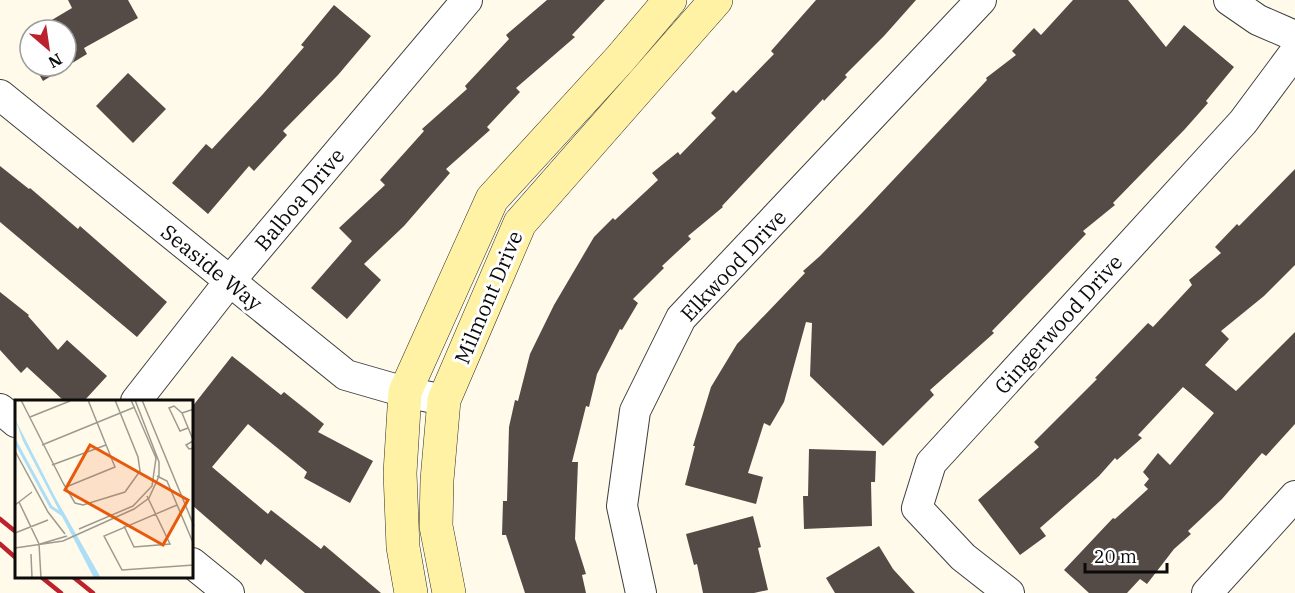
<svg xmlns="http://www.w3.org/2000/svg" width="1295" height="593" font-family="'IBM Plex Serif',serif">
<style>
.building{fill:#544b47}
.lines{fill:none;stroke-linecap:round;stroke-linejoin:round}
.street-casing{stroke:#3e3e3e;stroke-width:32}
.secondary-casing{stroke:#2d2d2d;stroke-width:34}
.street{stroke:#fff;stroke-width:30}
.secondary{stroke:#fff2a4;stroke-width:33}
.rail{stroke:#bc222e;stroke-width:4.5}
.labels{text-anchor:middle;dominant-baseline:central;stroke-width:6;stroke-linejoin:round;paint-order:stroke}
.street-label{font-size:21px;fill:#0b0b0b;stroke:#fff}
.inset-river{fill:none;stroke:#addef7;stroke-width:3}
.inset-road{fill:none;stroke:#9d9a90;stroke-width:1.5}
.view{fill:#e8590c;fill-opacity:0.15;stroke:#e8590c;stroke-width:3}
.inset-edge{fill:none;stroke:#0b0b0b;stroke-width:3}
</style>
<rect width="100%" height="100%" fill="#fffae9"/>
<g class="building">
<polygon points="68,0 128,0 138,18 84,48 87,54 43,81 34,66 66,66 66,30 35,30 72,8"/>
<polygon points="547,0 605,0 572,35 575,37 516,88 520,92 487,127 490,130 446,169 450,173 404,226 364,264 381,280 347,319 311,288 352,241 339,228 385,185 380,180 424,131 422,129 467,89 465,86 509,39 506,35"/>
<polygon points="816,0 916,0 884,36 845,75 847,77 824,101 823,99 722,206 723,207 688,236 691,239 662,266 664,268 633,299 638,303 622,330 620,329 597,374 589,407 586,406 572,462 578,462 575,539 586,574 582,575 586,593 525,593 506,535 502,535 503,501 507,501 509,427 515,400 518,401 530,354 554,305 594,237 613,218 615,220 658,180 652,173 678,152 680,155 716,118 711,113 733,90 736,93 774,54 771,51"/>
<polygon points="1073,0 1128,0 1166,47 1184,25 1234,67 1206,101 1208,103 1185,129 1113,203 1115,205 1083,231 1086,234 992,331 994,333 930,390 934,395 883,446 810,376 812,323 806,322 784,402 770,426 764,423 748,473 763,477 756,504 685,485 695,446 693,446 711,387 737,344 805,273 803,271 820,256 863,212 987,80 986,78 1016,55 1012,51 1034,28 1041,35"/>
<polygon points="334,5 371,36 338,75 283,131 287,135 254,171 249,166 208,214 172,183 206,144 212,149 263,94 304,47 301,45"/>
<polygon points="128,73 166,109 133,143 96,106"/>
<polygon points="0,166 29,189 30,188 78,229 80,226 167,302 137,337 0,222"/>
<polygon points="1295,169 1295,265 1264,296 1221,331 1229,339 1205,365 1236,391 1295,332 1295,424 1266,456 1262,453 1222,499 1188,531 1191,534 1174,549 1147,584 1140,579 1127,593 1089,593 1064,570 1113,518 1115,519 1148,489 1144,485 1149,479 1143,472 1158,453 1170,465 1214,413 1183,387 1138,435 1142,438 1117,460 1115,458 1099,476 1040,528 1046,536 1020,555 978,500 1039,447 1034,442 1097,379 1095,378 1148,323 1153,327 1192,285 1189,280 1221,253 1215,247 1237,224 1239,226"/>
<polygon points="0,292 29,315 28,316 58,350 67,340 107,376 84,401 64,401 27,367 21,373 0,350"/>
<polygon points="232,356 281,395 284,392 324,424 318,432 373,461 350,503 304,478 307,472 248,424 212,467 268,514 271,510 321,549 324,545 381,593 305,593 265,559 261,565 192,505 192,407"/>
<polygon points="809,449 876,451 875,482 871,482 872,526 804,529 803,496 808,496"/>
<polygon points="753,516 761,547 758,548 768,590 754,593 703,593 697,564 694,565 686,534"/>
<polygon points="879,546 893,569 915,593 835,593 826,578"/>
</g>
<g class="lines">
<defs>
<g id="street">
<polyline points="1229,0 1258,20 1295,36"/>
<polyline points="0,95 346,375 405,392 444,400"/>
<polyline points="136,401 229,282 467,0"/>
<polyline points="0,409 16,422"/>
<polyline points="192,563 229,593"/>
<polyline points="641,593 622,506 635,411 681,318 981,0"/>
<polyline points="1009,593 963,557 917,508 931,463 1243,122 1295,52"/>
<polyline points="1207,593 1295,496"/>
</g>
<g id="secondary">
<polyline points="411,593 403,547 400,473 405,392 492,199 620,59 670,0"/>
<polyline points="449,593 436,526 437,480 444,400 520,223 716,0"/>
</g>
</defs>
<use href="#street" class="street-casing"/>
<use href="#secondary" class="secondary-casing"/>
<use href="#street" class="street"/>
<use href="#secondary" class="secondary"/>
<g class="rail">
<polyline points="0,519 16,532"/>
<polyline points="0,544 16,558"/>
<polyline points="40,576 61,593"/>
<polyline points="72,576 93,593"/>
</g>
</g>
<g class="labels">
<g class="street-label">
<text transform="translate(299 199) rotate(-50)">Balboa Drive</text>
<text transform="translate(733 265) rotate(-47)">Elkwood Drive</text>
<text transform="translate(212 267) rotate(39)">Seaside Way</text>
<text transform="translate(488 297) rotate(-67)">Milmont Drive</text>
<text transform="translate(1058 324) rotate(-48)">Gingerwood Drive</text>
</g>
</g>
<g transform="translate(15 400)">
<rect width="178" height="178" fill="#fffae9"/>
<path d="M0 19 40 97 86 178H79L8 41Z" fill="#addef7"/>
<path class="inset-river" d="M0 41 36 107 48 115"/>
<path class="inset-road" d="M6 0 48 83 60 103 68 105 110 92 125 71 123 57 100 0M127 0 179 126M179 9 167 13 179 42M167 13 159 6 154 8 165 31 173 28M15 17 55 1M178 41 171 45 174 49 179 48M27 45 120 7M0 51 33 112 50 134M37 65 91 45M142 76 152 81 179 145M51 87 100 67 73 0M4 102 24 144 26 178M0 105 17 92M162 105 89 136 107 170 179 165M109 126 119 147 155 144 132 96M64 129 118 106 137 86 141 58 116 0M0 133 33 120M25 144 52 136M0 148 48 141 119 109 134 98 144 76V62L120 0M16 154 17 178"/>
<path class="view" d="M75 45 173 100 148 145 50 90Z"/>
<rect width="178" height="178" class="inset-edge"/>
</g>
<g transform="translate(48 48) rotate(151)"><circle r="28" fill="#ffffff" stroke="#9d9d9d" stroke-width="1.5"/>
<path d="M0-4.5L10 22L0 15L-10 22Z" fill="#bc222e"/>
<text y="-9" font-size="16" font-weight="bold" text-anchor="middle" fill="#0b0b0b">N</text>
</g>
<path d="M1085 563v9h82v-9" fill="none" stroke="#0b0b0b" stroke-width="3"/>
<text x="1094" y="563" font-size="18" fill="#0b0b0b" stroke="#ffffff" stroke-width="4.5" paint-order="stroke">20 m</text>
</svg>
